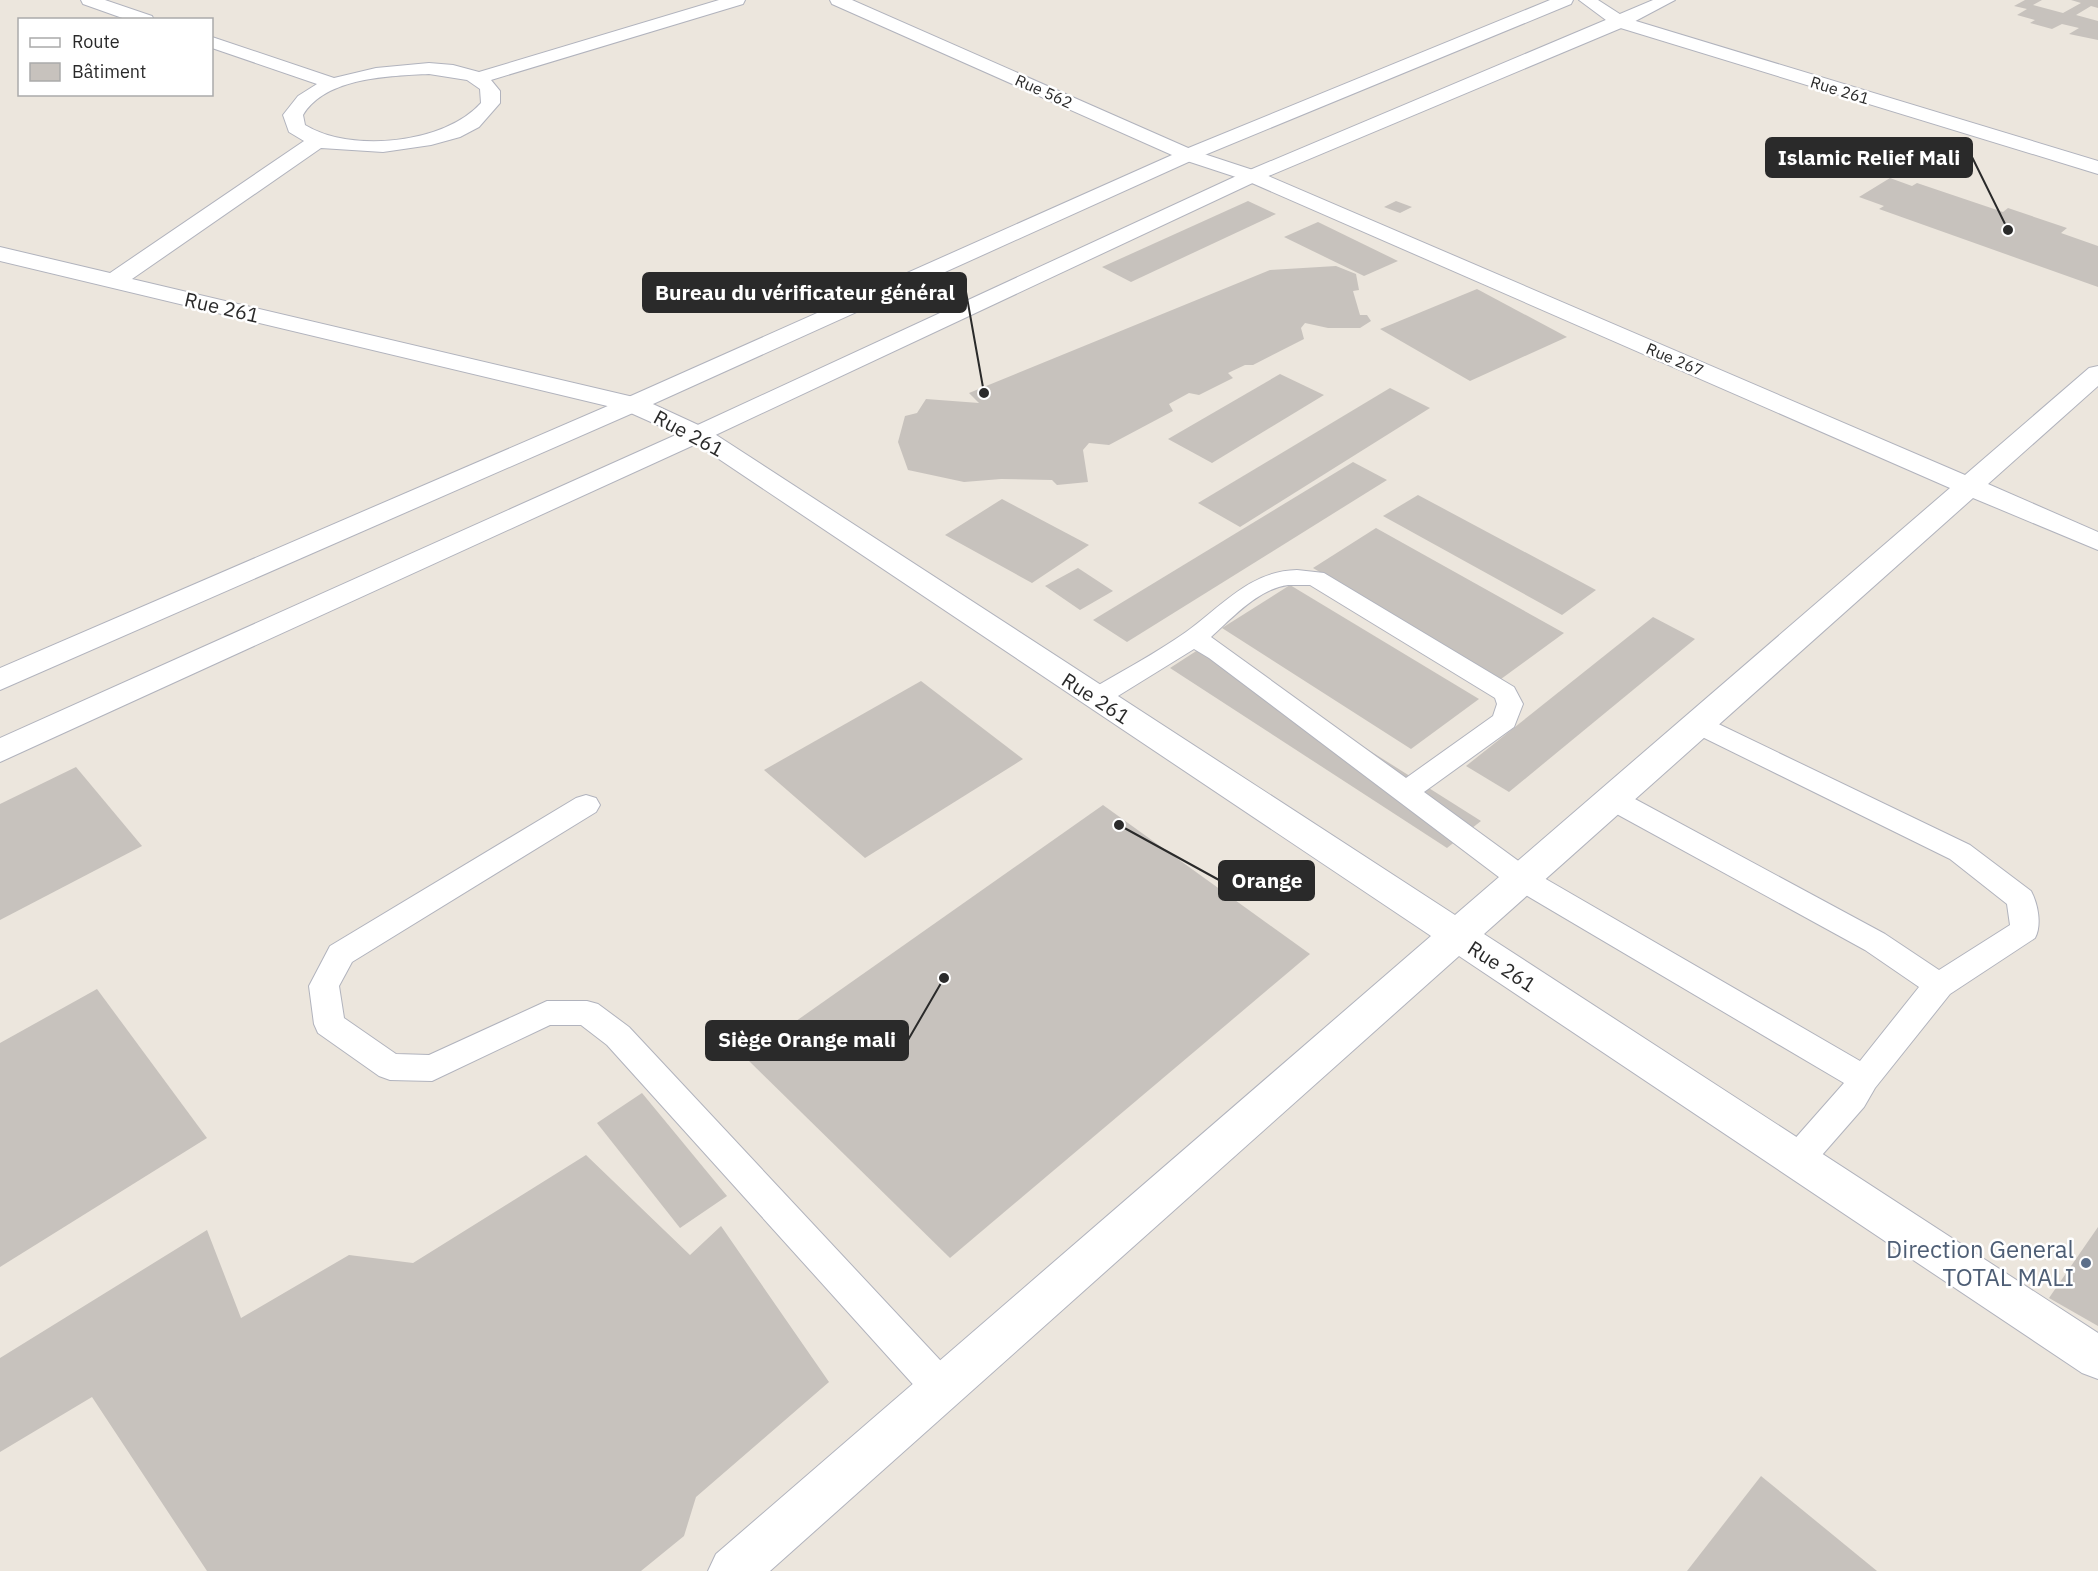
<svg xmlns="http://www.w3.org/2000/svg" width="2098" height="1571" font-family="'IBM Plex Sans',sans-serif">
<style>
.building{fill:#c7c2bd}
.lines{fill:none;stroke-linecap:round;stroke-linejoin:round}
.lane-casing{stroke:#b1b3bd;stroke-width:2}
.street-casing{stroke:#b1b3bd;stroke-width:2}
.secondary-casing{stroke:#b1b3bd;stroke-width:2}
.lane{fill:#fff;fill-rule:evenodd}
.street{fill:#fff;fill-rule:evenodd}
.secondary{fill:#fff;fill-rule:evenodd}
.service-dot{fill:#5c6f8a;stroke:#fff;stroke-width:2}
.labels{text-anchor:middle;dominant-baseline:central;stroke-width:5;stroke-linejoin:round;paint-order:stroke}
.far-street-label{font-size:16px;fill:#2a2a2a;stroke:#fff}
.street-label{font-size:20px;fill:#2a2a2a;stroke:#fff}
.near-service-label{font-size:24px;fill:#4e5e75;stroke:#fff;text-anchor:end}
.leader{fill:none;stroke:#2a2a2a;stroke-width:2}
.callout-dot{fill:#2a2a2a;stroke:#fff;stroke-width:2}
.callout{fill:#2a2a2a;stroke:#2a2a2a;stroke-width:2}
.callout-label{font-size:21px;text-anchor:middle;font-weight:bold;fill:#fff}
</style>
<rect width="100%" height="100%" fill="#ece6dd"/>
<g class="building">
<polygon points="2025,0 2042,0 2033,5 2063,13 2081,3 2071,0 2098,0 2098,8 2091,6 2076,15 2098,21 2098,40 2069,34 2079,28 2062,24 2052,29 2030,23 2035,20 2017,15 2027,9 2014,6"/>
<polygon points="1890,178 1912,186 1917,183 2003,212 2008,208 2067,228 2061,233 2098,246 2098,287 1879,209 1884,206 1859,197"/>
<polygon points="1248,201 1276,214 1131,282 1102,267"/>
<polygon points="1396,201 1412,207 1400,213 1384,207"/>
<polygon points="1318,222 1398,261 1364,276 1284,237"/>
<polygon points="1336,266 1356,274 1359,290 1353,291 1360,315 1367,315 1371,321 1360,328 1328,328 1305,323 1301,328 1304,339 1253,365 1245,365 1228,373 1233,378 1199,395 1189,393 1169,404 1173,411 1109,445 1089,443 1083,450 1088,482 1057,485 1052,480 1001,479 964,482 908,470 898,442 905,416 917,413 926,399 979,403 969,393 1270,270"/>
<polygon points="1477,289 1567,337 1470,381 1380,329"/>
<polygon points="1280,374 1324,395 1212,463 1168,439"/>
<polygon points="1390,388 1430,408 1240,527 1198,503"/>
<polygon points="1353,462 1387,480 1127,642 1093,620"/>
<polygon points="1418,495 1596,590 1562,615 1383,516"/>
<polygon points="1002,499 1089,545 1032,583 945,535"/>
<polygon points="1376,528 1564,633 1501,679 1313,568"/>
<polygon points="1078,568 1113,591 1080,610 1045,586"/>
<polygon points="1290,585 1479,699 1411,749 1222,628"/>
<polygon points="1653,617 1695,639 1509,792 1466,766"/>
<polygon points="1204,646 1481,821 1447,848 1170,668"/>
<polygon points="921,681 1023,759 865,858 764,770"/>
<polygon points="76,767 142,846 0,920 0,804"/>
<polygon points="1103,805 1310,954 950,1258 745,1057"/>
<polygon points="97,989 207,1138 0,1267 0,1043"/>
<polygon points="642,1093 727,1196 680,1228 597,1123"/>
<polygon points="586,1155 690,1255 721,1226 829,1382 696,1497 684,1536 641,1571 207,1571 92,1397 0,1452 0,1358 207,1230 241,1318 349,1255 413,1263"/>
<polygon points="2098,1227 2098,1326 2049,1298"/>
<polygon points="1761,1476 1877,1571 1687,1571"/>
</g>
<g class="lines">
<defs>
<g id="lane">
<path d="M1297 570 1324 573 1514 687 1523 704 1514 727 1424 792 1532 871 1860 1061 1919 987 1865 950 1602 806 1598 799 1602 792 1612 789 1622 792 1885 934 1939 970 2010 925 2007 904 1950 859 1688 730 1684 724 1688 718 1697 715 1706 718 1970 845 2031 891C2038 904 2042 925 2035 938L1950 994 1875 1088 1864 1107 1808 1171 1796 1175 1784 1171 1779 1161 1784 1151 1844 1083 1512 887 1209 658 1194 649 1105 704 1096 707 1087 704 1083 698 1087 692C1120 672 1155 654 1186 632 1222 606 1250 571 1297 570ZM1288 585H1310L1495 698 1497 704 1493 716 1406 778 1211 637C1232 618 1258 589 1288 585Z"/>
<polygon points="586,795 596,798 600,805 596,812 352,962 339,986 344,1018 396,1054 429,1055 547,1001 587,1001 598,1004 629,1027 954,1375 960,1388 954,1401 941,1406 928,1401 607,1045 581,1025 550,1025 432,1081 390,1080 379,1076 318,1033 314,1024 309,986 330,946 576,798"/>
</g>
<g id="street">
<polygon points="81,0 105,0 152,16 154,20 128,20 83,4"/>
<path d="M719 0H745L743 4 491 80 500 91V103L479 127 460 137 431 145 383 152 321 148 132 279 642 399 707 429 1455 915 1950 488 1245 180 1181 159 832 4 830 0H852L1195 151 1259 172 1965 475 2089 368 2098 366V386L1988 484 2098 532V550L1973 498 1484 934 2098 1333V1379L2082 1373 1459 956 770 1571H708L716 1554 1431 936 689 439 624 410 0 261V247L110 273 304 141 289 132 283 115 298 96 317 84 212 48V37L334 78 376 68 429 63 453 65 479 72ZM429 74 467 80 480 89 481 103C445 144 350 153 305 125L303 115C326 77 390 76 429 74Z"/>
<polygon points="1579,0 1598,0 1626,18 2098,161 2098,174 1614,26"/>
</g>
<g id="secondary">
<polygon points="1550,0 1573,0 1571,4 1195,159 642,409 0,690 0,668 624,399 1181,151"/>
<polygon points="1653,0 1675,0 1626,26 1259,180 707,439 0,762 0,738 689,429 1245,172"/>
</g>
</defs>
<use href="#lane" class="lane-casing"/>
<use href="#street" class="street-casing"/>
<use href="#secondary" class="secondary-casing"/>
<use href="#lane" class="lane"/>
<use href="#street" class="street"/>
<use href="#secondary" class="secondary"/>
</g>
<circle class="service-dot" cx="2086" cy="1263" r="6"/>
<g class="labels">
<g class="far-street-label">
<text transform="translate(1840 90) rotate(17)">Rue 261</text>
<text transform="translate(1044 91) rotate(24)">Rue 562</text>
<text transform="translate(1675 359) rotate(23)">Rue 267</text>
</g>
<g class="street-label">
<text transform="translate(222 307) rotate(13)">Rue 261</text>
<text transform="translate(689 433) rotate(28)">Rue 261</text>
<text transform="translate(1096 698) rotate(33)">Rue 261</text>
<text transform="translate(1502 966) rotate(33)">Rue 261</text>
</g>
<g class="near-service-label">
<text x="2074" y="1249">Direction General<tspan x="2074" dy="28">TOTAL MALI</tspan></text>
</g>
</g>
<path class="leader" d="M2008 230L1972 157M984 393L966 292M1119 825L1219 880M944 978L908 1040"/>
<g class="callout-dot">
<circle cx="2008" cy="230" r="6"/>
<circle cx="984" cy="393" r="6"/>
<circle cx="1119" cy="825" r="6"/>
<circle cx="944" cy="978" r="6"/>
</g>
<g class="callout">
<rect x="1766" y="138" width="206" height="39" rx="6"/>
<rect x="643" y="273" width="323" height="39" rx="6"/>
<rect x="1219" y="861" width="95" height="39" rx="6"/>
<rect x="706" y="1021" width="202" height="39" rx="6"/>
</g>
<g class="callout-label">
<text x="1869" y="165">Islamic Relief Mali</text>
<text x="805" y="300">Bureau du vérificateur général</text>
<text x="1267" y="888">Orange</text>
<text x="807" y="1047">Siège Orange mali</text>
</g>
<rect x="18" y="18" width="195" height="78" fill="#ffffff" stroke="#aaaaaa" stroke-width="1.5"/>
<rect x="30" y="38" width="30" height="9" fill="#ffffff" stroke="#aaaaaa" stroke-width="1.5"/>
<text x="72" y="48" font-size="18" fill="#2a2a2a">Route</text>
<rect x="30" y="63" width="30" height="18" fill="#c7c2bd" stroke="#aaaaaa" stroke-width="1.5"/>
<text x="72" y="78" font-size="18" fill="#2a2a2a">Bâtiment</text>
</svg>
